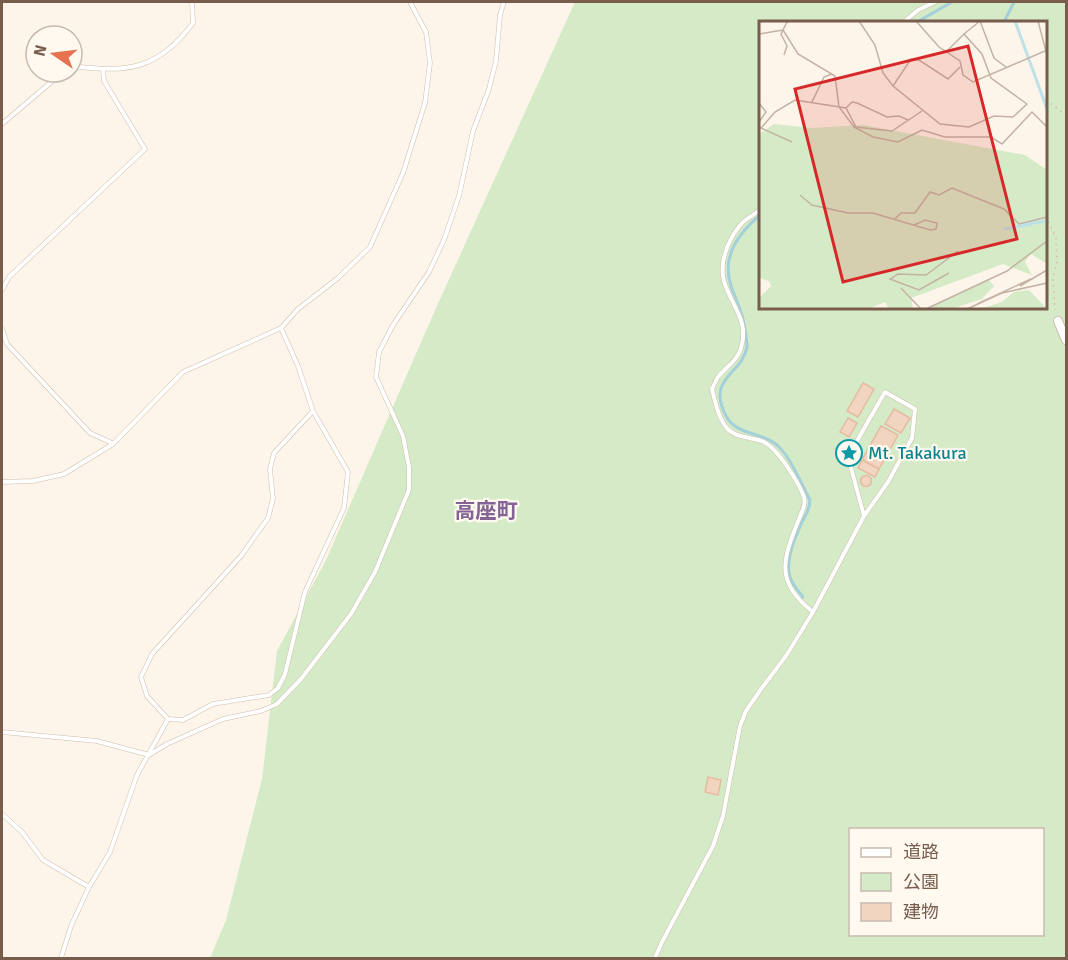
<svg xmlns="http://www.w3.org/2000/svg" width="1068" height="960" font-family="Signika,'Noto Sans JP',sans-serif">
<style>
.green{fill:#d5ebc7;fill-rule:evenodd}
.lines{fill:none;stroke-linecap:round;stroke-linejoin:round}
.stream{stroke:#a3d0d9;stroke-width:3}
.building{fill:#f2d5c1;stroke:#e5bba1;stroke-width:1.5}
.service-casing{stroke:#cfbdae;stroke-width:5}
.minor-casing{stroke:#cfbdae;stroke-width:10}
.path{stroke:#d8b8a3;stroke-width:1.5;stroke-dasharray:1.5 4.5;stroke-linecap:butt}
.service{stroke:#fff;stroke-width:4}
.minor{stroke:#fff;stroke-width:8}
.labels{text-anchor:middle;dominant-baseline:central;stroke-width:4.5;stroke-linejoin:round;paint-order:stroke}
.culture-label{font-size:18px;fill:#0d838f;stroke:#fff9f0;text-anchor:start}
.quarter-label{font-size:21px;font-weight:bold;fill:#846494;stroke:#fff9f0}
.inset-river{fill:none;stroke:#bde1e7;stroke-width:3}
.inset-road{fill:none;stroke:#c4b3a5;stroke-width:1.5}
.view{fill:#d62828;fill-opacity:0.15;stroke:#d62828;stroke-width:3}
.inset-edge{fill:none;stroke:#785c4c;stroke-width:3}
</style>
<rect width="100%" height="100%" fill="#fdf5e9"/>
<path class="green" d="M575 2H1066V958H210L226 920 262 779 277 651 326 560 436 308ZM760 22H1046V308H760ZM850 830H1042V934H850Z"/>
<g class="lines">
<g class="stream">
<polyline points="917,22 952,2"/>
<polyline points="1004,22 1014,2"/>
<path d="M760 215C739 233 721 256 731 286 736 300 743 313 745 329 746 335 747 341 747 347 742 375 706 377 726 416 737 436 761 431 777 445 792 459 800 482 810 500 810 508 806 515 802 522 795 537 785 560 790 577 792 584 798 591 803 597"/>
</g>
</g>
<g class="building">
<polygon points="863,383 874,389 858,417 847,411"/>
<polygon points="894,409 910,418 901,433 885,424"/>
<polygon points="848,418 857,423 849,437 840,432"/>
<polygon points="881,426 898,435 879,469 862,460"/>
<polygon points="862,460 879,469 875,477 858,468"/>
<circle cx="866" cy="481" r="5.5"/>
<polygon points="708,777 721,780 718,795 705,792"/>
</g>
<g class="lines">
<defs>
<g id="service">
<polyline points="904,22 918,10 935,2"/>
<path d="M72 66C127 73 158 70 193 23L192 2"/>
<polyline points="2,124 63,72"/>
<path d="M760 210C755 214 747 218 742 223 727 240 717 266 726 287 734 308 749 323 741 348 738 360 726 367 718 377 716 380 714 385 712 389 715 401 718 417 726 427 734 438 753 437 764 442 778 449 799 483 804 497 806 505 802 511 799 519 783 559 774 582 813 612"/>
<polyline points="2,290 9,277 145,149 104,81 103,70"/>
<polyline points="281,328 298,366 313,411 348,472 344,508 305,592 285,674 278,688 269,695 213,704 183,720 168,719 147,696 141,677 152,654 241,556 268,518 273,499 270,469 274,453 313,411"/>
<polyline points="2,329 7,344 90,433 112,443"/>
<polyline points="2,482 33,481 64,474 113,444 183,372 281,328 298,309 338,278 370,247 403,173 425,103 430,63 426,32 410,2"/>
<polyline points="2,732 97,741 149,755 167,744 223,719 261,711 277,704 301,679 351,614 375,572 409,490 409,467 403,436 376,377 379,352 393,325 429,272 444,240 459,196 473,131 489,89 496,61 500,15 504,2"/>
<polyline points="2,814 22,832 43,860 89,887"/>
<polyline points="61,958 71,926 89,887 110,852 137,775 168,719"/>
<polyline points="655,958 662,942 713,846 723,816 740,726 746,711 761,689 786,656 813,612 864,516 888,482 912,438 915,409 885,392 850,453 850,464 864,516"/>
</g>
<polyline id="minor" points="1058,321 1066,340"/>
</defs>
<use href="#service" class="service-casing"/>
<use href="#minor" class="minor-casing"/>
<g class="path">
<polyline points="1046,100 1066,115"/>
<polyline points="1046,216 1056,238 1057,263 1053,277 1055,310"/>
</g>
<use href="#service" class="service"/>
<use href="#minor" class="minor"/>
</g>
<defs>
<symbol id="sight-ring" viewBox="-11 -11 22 22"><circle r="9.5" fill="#fff9f0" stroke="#0f9aa8" stroke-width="1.5"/><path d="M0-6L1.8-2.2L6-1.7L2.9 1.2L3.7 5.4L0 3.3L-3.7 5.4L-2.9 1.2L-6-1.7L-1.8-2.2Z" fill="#0f9aa8"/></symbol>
</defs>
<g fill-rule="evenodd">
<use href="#sight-ring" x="834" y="438" width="30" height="30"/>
</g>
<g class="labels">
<g class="culture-label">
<text x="868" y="453">Mt. Takakura</text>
</g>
<g class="quarter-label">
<text x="486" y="511">高座町</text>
</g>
</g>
<g transform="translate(759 21)">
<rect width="288" height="288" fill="#fdf5e9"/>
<path d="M15 103 53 107 104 104 266 134 288 149V243L272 233 266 241 273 254 244 243 152 277 154 288H130L126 281 109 288H0V277L12 265 10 260 0 257V113ZM229 258 235 265 223 278 192 288H169ZM270 269 288 288H221L243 281 255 271Z" fill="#d5ebc7"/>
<path class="inset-river" d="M256 0 288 88M261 204 288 200M245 208 273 203"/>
<path class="inset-road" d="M100 0 116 24 124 52 134 65 181 103 210 106 235 95 254 96 268 83 232 57 223 33 205 13 221 0M157 0 180 26 201 40 204 54 214 61 286 30M221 0 235 37 247 46M279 0 288 34M24 9 39 33 76 55 80 86 95 106 114 116 139 121 163 109 186 116H232L243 123 273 91 288 106M0 13 24 9M187 31 205 13M25 34 28 25 22 13 28 1 33 0M134 65 152 38 160 39 189 58 201 46M53 81 65 56 73 53M0 82 7 91 0 101M87 87 93 81 98 82 128 96 140 95 149 99M33 121 2 107 16 91 36 79 87 87 97 106 133 110 163 90M41 174 53 184 89 192H114L171 209 177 208 178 202 166 199 155 204M135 199 142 192H156L171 171 180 174 193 167 245 188 260 203 288 196M190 252 160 269 131 258 139 253 167 254 199 230M261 265 288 249M142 267 162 288M218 283 272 258M167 288 248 250 288 220M208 288 243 272 288 262"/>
<path class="view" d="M209 25 258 218 84 261 36 68Z"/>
<rect width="288" height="288" class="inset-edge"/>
</g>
<rect width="1068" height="960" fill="none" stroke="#785c4c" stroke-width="6"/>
<rect x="849" y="828" width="195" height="108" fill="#fff9f0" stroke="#c9baae" stroke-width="1.5"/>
<rect x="861" y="848" width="30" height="9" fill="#ffffff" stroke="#c9baae" stroke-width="1.5"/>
<text x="903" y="858" font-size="18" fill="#785c4c">道路</text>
<rect x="861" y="873" width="30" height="18" fill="#d5ebc7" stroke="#c9baae" stroke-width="1.5"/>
<text x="903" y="888" font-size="18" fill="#785c4c">公園</text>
<rect x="861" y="903" width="30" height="18" fill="#f2d5c1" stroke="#c9baae" stroke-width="1.5"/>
<text x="903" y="918" font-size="18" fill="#785c4c">建物</text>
<g transform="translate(54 54) rotate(284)"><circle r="28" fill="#fff9f0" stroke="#c9baae" stroke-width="1.5"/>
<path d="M0-4.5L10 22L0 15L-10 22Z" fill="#e6724f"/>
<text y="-9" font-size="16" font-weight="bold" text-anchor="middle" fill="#785c4c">N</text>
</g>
</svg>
